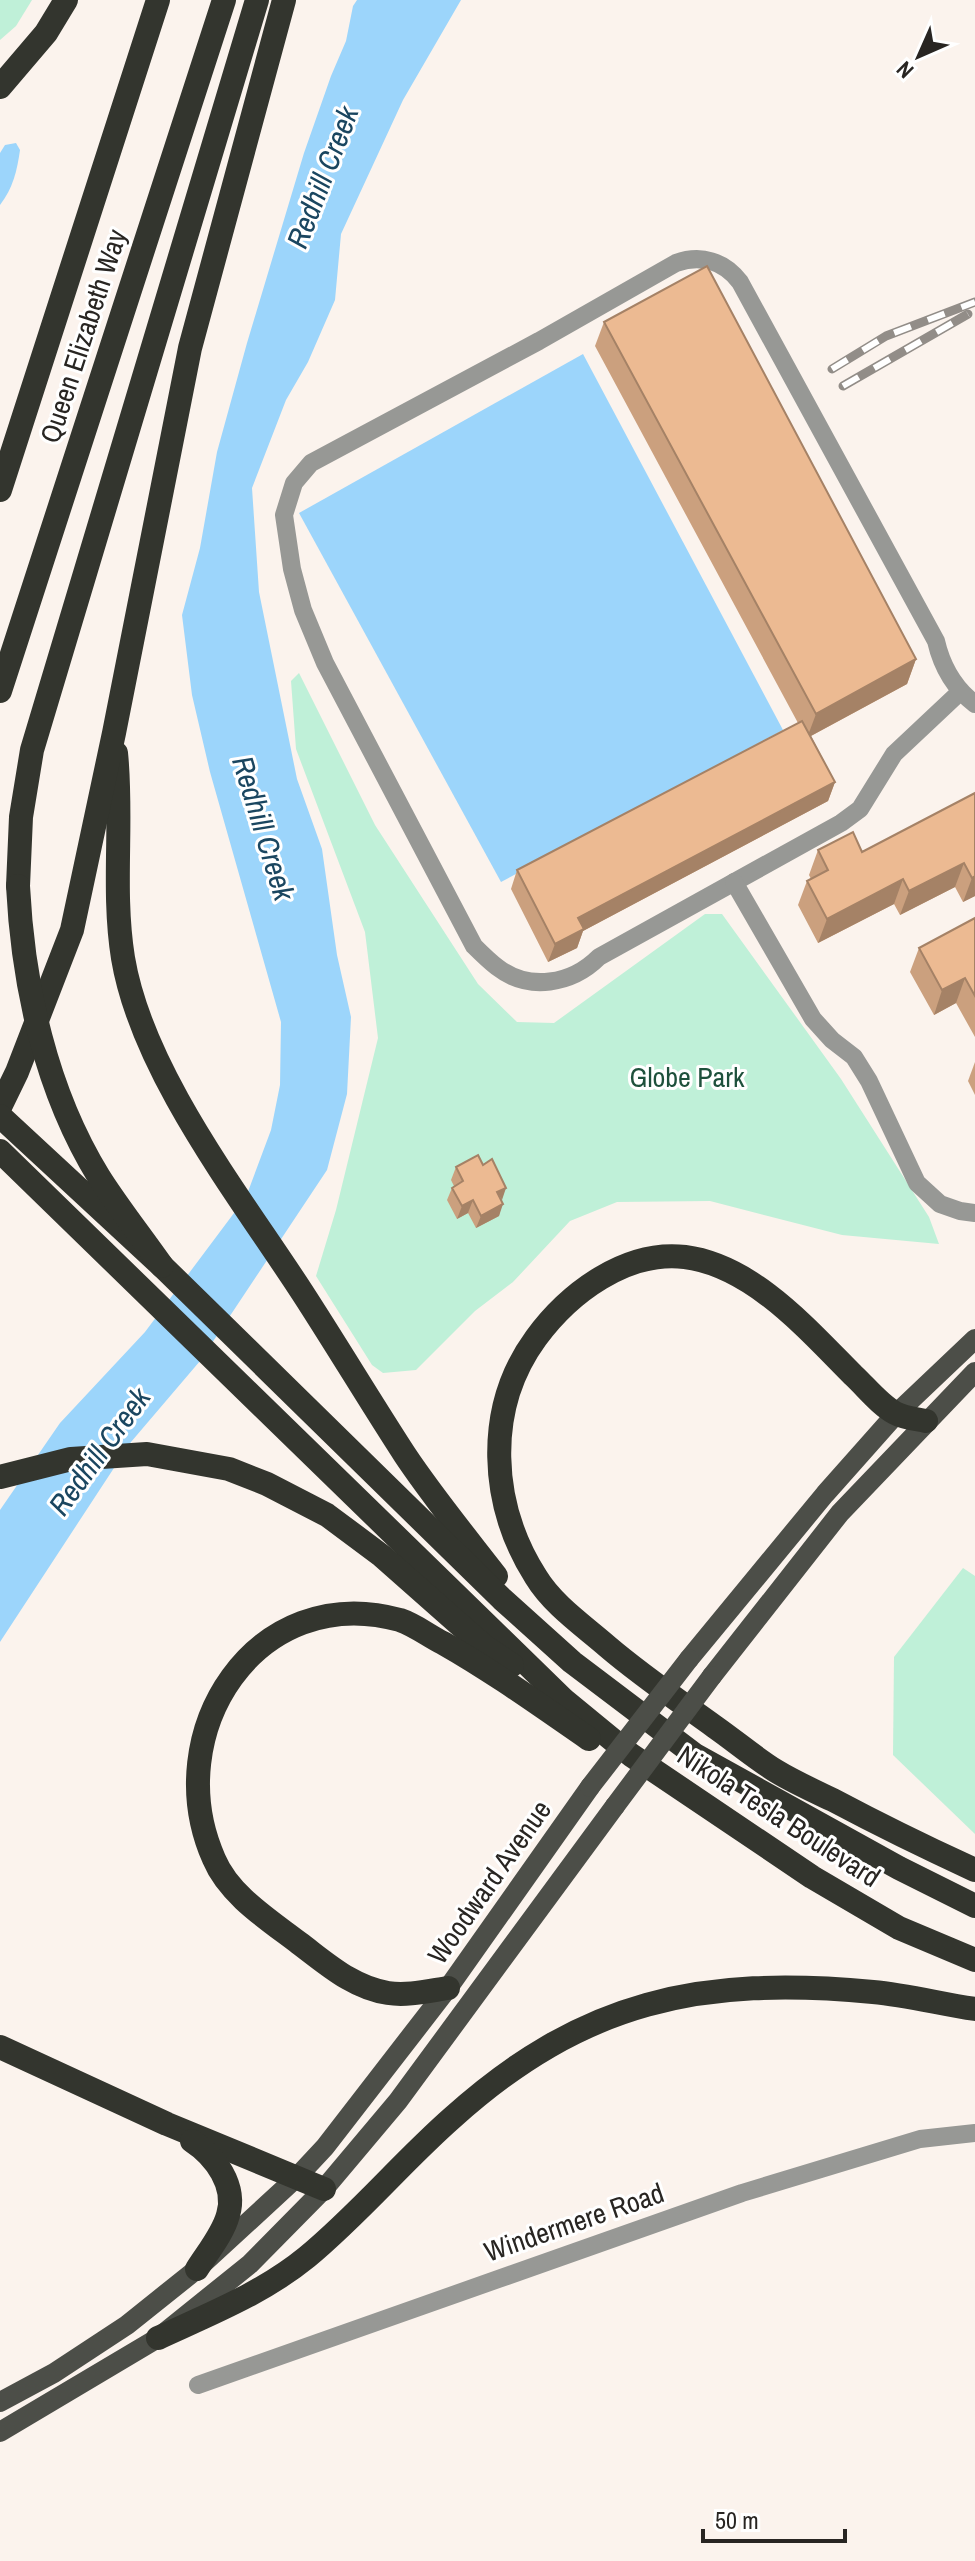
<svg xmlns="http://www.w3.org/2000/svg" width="975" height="2561" font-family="'Archivo Narrow',sans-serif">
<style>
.green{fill:#bff0d8}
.water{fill:#9cd5fb}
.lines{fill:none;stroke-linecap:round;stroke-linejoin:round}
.minor{stroke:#979895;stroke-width:18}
.major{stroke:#4c4e48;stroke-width:20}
.highway{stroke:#33352e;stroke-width:24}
.rail-casing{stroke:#928d88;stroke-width:9}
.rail{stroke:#fff;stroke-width:6;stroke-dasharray:18;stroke-linecap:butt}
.major-bridge{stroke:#4c4e48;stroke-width:20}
.highway-bridge{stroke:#33352e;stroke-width:24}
.wall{fill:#cba07e}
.shaded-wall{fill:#a58266}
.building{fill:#ecba92;stroke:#a58266;stroke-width:2}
.labels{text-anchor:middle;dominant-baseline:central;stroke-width:6;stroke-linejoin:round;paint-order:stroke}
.street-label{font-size:28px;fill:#282522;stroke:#fff}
.park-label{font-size:28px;fill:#1e513c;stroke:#fff}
.water-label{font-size:30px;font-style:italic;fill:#1a4660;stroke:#fff}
</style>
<rect width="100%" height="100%" fill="#fbf3ed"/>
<g class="green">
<polygon points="0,0 32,0 16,26 0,40"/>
<polygon points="299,673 375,825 478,984 517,1022 554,1023 705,914 722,914 841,1079 929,1217 939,1244 842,1235 710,1201 617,1202 570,1221 513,1282 475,1311 416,1370 383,1373 372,1365 316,1276 336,1210 378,1038 365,932 296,749 291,681"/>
<polygon points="963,1568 975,1576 975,1834 893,1755 894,1657"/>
</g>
<g class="water">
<polygon points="357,0 461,0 403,100 341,234 335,300 308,362 286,400 252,488 259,592 297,779 322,849 337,955 351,1017 347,1094 327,1170 200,1361 131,1442 0,1642 0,1510 60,1423 145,1332 246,1197 271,1130 280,1085 281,1022 210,772 192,695 182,615 200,548 217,452 247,343 304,153 331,76 346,41 353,6"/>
<path d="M16 143 20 150C17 171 13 188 0 205V153L5 145Z"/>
<polygon points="583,354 783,730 501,882 299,513"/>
</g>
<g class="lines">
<g class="minor">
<path d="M961 691 894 754 860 809 841 823 599 957C572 984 529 992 497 967 489 961 481 953 474 946L325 663 303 610 292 569 284 515 294 483 311 463 539 341 676 263C701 254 724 261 740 282L936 641C942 667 954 688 975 704"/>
<polyline points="734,882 813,1019 832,1040 854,1057 869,1081 917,1183 940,1204 960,1211 975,1213"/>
<polyline points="198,2385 742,2193 920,2139 975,2133"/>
</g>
<g class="major">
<polyline points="689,1659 825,1494 896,1414 975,1339"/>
<polyline points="712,1676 840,1513 975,1372"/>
<polyline points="0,2402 54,2373 127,2325 197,2269 297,2177 325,2147 448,1988 590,1787"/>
<polyline points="0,2432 158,2338 250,2264 324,2189 398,2101 615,1806"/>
</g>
<g class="highway">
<polyline points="0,87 46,33 66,0"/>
<polyline points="0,490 158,0"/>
<polyline points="0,691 224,0"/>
<path d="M116 753C123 821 112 890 123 958 142 1072 239 1195 302 1292 337 1346 370 1401 405 1455 433 1497 465 1536 496 1576"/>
<polyline points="18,886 21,817 32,750 257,0"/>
<polyline points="0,1107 17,1072 72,930 114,733 190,348 284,0"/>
<polyline points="0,1116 162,1266 502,1599 572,1662 695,1755 899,1868 975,1906"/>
<polyline points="0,1151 564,1700 631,1755 812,1877 899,1928 975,1960"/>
<path d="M926 1421C917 1419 904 1418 895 1413 880 1405 866 1387 853 1375 807 1329 753 1266 685 1257 626 1250 569 1293 536 1338 484 1409 490 1505 536 1577 553 1605 584 1626 608 1647 642 1676 679 1701 715 1727 735 1741 755 1758 776 1771 794 1782 814 1791 833 1800 880 1825 927 1848 975 1870"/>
<polyline points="0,1477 71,1459 147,1454 229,1469 267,1484 327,1515 382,1556 485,1647 512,1665"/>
<path d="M448 1988C428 1991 407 1996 388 1993 353 1988 326 1963 299 1943 269 1920 229 1895 214 1859 158 1733 256 1580 400 1620 415 1625 429 1636 443 1643 494 1672 541 1706 589 1739"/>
<polyline points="0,2047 167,2124 324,2189"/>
<path d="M192 2141C215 2156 237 2186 228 2215 223 2234 207 2253 197 2269"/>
<path d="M158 2338C210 2314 263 2293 307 2257 359 2214 402 2162 452 2118 583 2000 701 1976 873 1992 907 1995 941 2004 975 2009"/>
</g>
<defs>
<g id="rail">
<polyline points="832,369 886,336 975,302"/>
<polyline points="843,386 968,314"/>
</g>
</defs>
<use href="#rail" class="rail-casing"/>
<use href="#rail" class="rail"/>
<g class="major-bridge">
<polyline points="590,1787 689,1659"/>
<polyline points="615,1806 712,1676"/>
</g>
<path class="highway-bridge" d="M18 886C23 986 46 1091 99 1177 118 1207 141 1236 162 1266"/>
</g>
<g class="wall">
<polygon points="604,322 916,659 907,684 811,736 835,782 828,801 583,931 577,948 548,962 511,889 517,870 798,723 595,346"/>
<polygon points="975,793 975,896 963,902 955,887 900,915 894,904 818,943 798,905 807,881 811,879 809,875 818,850 862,852"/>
<polygon points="975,918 975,1037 956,1003 934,1015 910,972 919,948"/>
<polygon points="975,1062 975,1095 968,1081"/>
<polygon points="456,1167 502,1200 499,1216 476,1228 468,1213 457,1219 447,1200 452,1188 454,1186 451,1180"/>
</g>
<g class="shaded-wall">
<polygon points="916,659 907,684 807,738 816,714"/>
<polygon points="835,782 828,801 583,931 577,948 548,962 555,944 578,918"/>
<polygon points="964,863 955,887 900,915 909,891"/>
<polygon points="975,870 975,896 963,902"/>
<polygon points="903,879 894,904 818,943 827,919"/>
<polygon points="965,978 956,1003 934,1015 942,990"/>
<polygon points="506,1188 502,1200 497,1192"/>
<polygon points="473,1200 468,1213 457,1219 462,1206"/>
<polygon points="503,1204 499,1216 476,1228 481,1216"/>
</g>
<g class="building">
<polygon points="707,266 916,659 816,714 604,322"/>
<polygon points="802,721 835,782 578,918 584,929 555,944 517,870"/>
<polygon points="975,793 975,876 972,878 964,863 909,891 903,879 827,919 807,881 828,870 818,850 853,832 862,852"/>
<polygon points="975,918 975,996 965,978 942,990 919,948"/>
<polygon points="478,1155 483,1165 492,1159 506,1188 497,1192 503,1204 481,1216 473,1200 462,1206 452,1188 463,1181 456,1167"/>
</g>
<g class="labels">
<g class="street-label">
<text transform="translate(83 336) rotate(-72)">Queen Elizabeth Way</text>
<text transform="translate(779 1816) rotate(33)">Nikola Tesla Boulevard</text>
<text transform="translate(489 1882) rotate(-55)">Woodward Avenue</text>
<text transform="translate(574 2222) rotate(-19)">Windermere Road</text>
</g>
<g class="park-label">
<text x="687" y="1077">Globe Park</text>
</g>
<g class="water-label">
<text transform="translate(322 177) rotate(-69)">Redhill Creek</text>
<text transform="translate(264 828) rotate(73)">Redhill Creek</text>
<text transform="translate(99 1451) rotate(-54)">Redhill Creek</text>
</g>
</g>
<g transform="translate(919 56) rotate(225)" stroke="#ffffff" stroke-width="6" paint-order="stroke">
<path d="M0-6L14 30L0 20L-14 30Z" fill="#282522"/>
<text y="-12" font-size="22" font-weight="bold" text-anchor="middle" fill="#282522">N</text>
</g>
<path d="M703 2529v12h142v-12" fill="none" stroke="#282522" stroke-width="4"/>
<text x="715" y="2529" font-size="24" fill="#282522" stroke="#ffffff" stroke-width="6" paint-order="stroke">50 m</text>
</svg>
